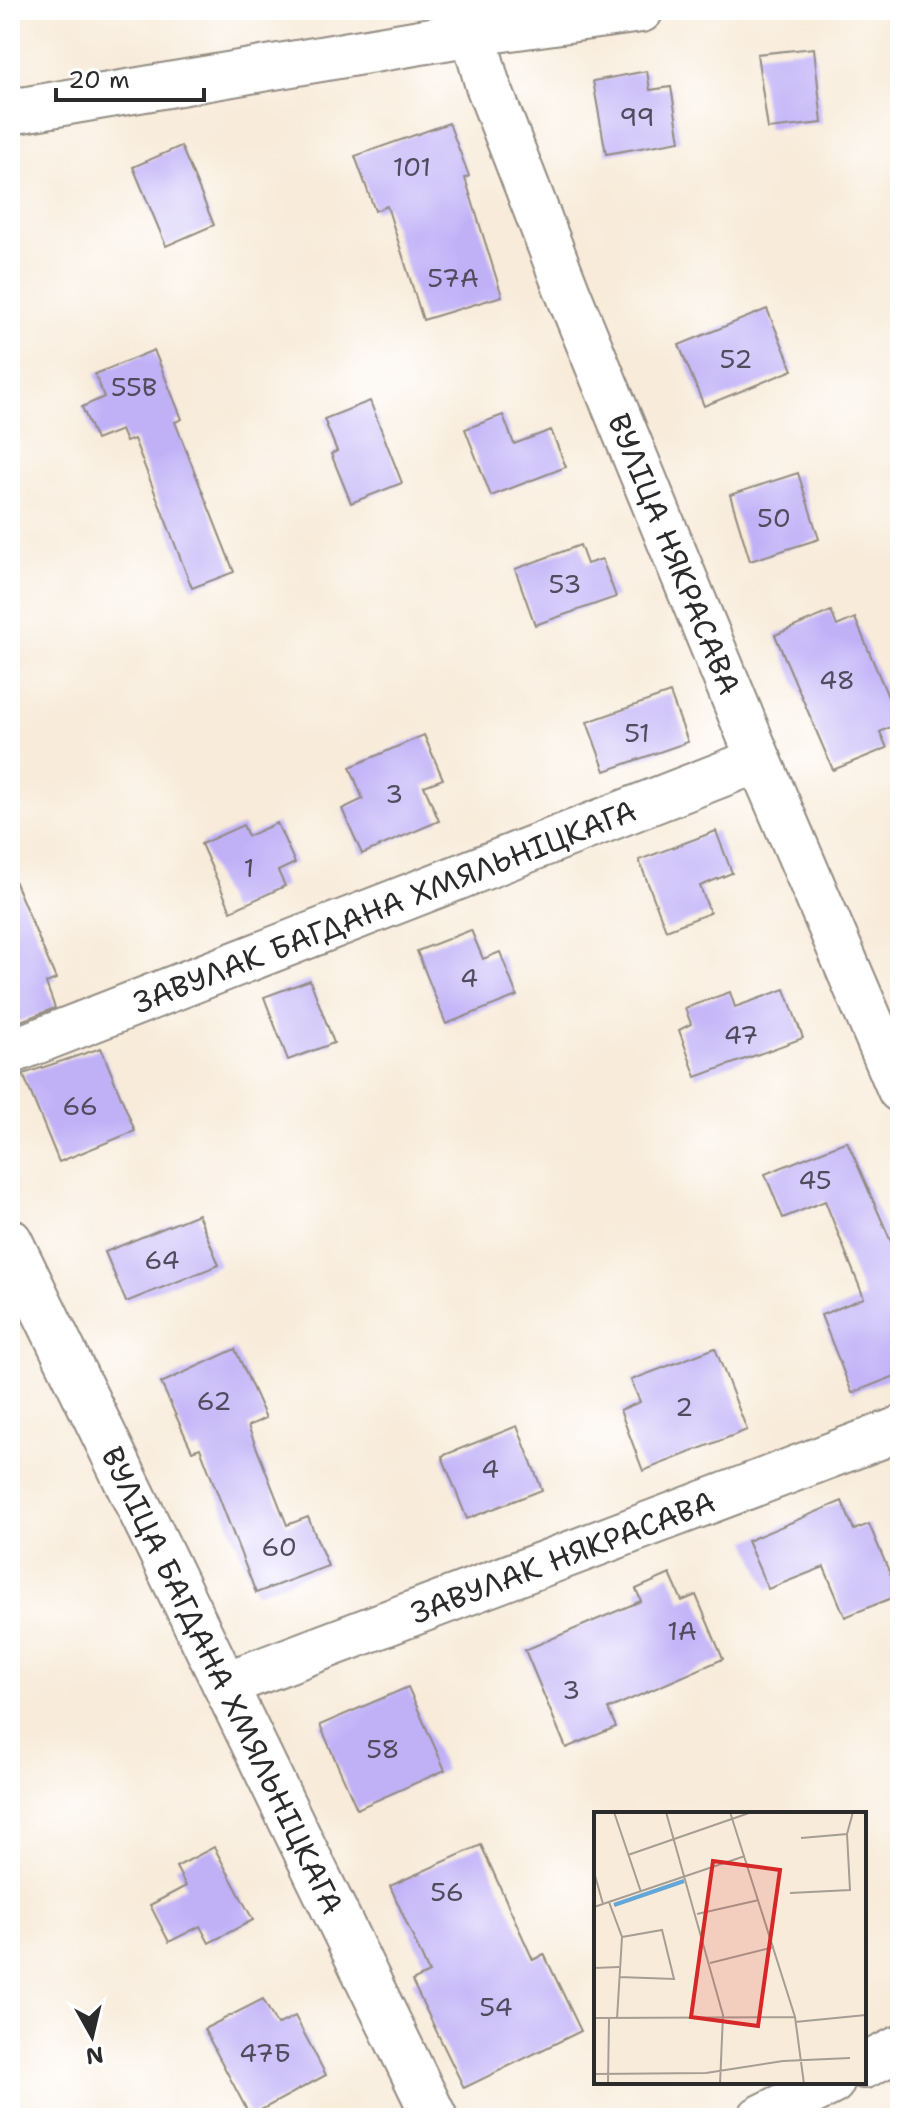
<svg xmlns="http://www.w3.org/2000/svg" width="910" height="2128" font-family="'Shantell Sans',sans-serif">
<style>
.building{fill:#c0b1f7}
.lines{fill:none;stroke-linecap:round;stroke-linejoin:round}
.minor-casing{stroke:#928b82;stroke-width:48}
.tertiary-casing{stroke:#928b82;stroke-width:48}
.minor{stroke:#fff;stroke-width:44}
.tertiary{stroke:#fff;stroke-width:44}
.labels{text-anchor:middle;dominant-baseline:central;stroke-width:6;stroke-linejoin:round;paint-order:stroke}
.number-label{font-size:26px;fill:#504c5e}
.street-label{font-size:30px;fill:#2b2b2b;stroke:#fff}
.inset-river{fill:none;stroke:#63a7d8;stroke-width:4}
.inset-road{fill:none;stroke:#a69e93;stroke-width:2}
.view{fill:#d62828;fill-opacity:0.15;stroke:#d62828;stroke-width:4}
.inset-edge{fill:none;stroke:#2b2b2b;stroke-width:4}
</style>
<rect width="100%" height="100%" fill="#fff"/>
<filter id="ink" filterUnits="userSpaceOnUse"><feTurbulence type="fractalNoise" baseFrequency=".0125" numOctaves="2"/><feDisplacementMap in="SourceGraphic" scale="16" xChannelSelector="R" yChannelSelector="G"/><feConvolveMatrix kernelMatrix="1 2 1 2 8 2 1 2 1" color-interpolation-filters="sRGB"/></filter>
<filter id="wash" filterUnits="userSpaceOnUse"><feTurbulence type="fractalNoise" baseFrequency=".006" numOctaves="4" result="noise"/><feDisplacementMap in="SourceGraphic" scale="32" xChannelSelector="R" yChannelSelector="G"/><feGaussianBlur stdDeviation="1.8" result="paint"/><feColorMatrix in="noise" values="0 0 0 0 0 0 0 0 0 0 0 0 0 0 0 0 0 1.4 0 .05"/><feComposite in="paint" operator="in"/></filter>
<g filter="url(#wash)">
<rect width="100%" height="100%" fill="#f8ebd9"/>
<g id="blocks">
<g class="building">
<polygon points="814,48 822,123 768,129 757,54"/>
<polygon points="647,71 650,90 671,87 680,141 606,154 593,81"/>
<polygon points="449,123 469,176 465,178 502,296 423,320 387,206 375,211 355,156"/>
<polygon points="181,146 214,225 166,246 133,167"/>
<polygon points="767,309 793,370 704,406 679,345"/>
<polygon points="154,350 182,419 175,422 234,572 192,588 134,439 126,442 121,430 96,440 82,407 104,397 95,374"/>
<polygon points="370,401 402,483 351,503 331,454 337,451 324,419"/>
<polygon points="503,415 514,444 551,430 566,467 491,496 465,429"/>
<polygon points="798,473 819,539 750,561 730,495"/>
<polygon points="580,545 587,564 602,559 616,597 535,625 515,569"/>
<polygon points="831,611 837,626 855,618 899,723 880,732 887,748 833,770 775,635"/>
<polygon points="670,693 688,742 605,771 587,722"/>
<polygon points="424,735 443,779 424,786 439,821 362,854 342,809 363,799 350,767"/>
<polygon points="277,823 295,863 278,871 285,886 231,911 201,844 243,825 248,836"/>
<polygon points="716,831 732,873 700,886 710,913 666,930 639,860"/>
<polygon points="10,871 56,979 46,983 55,1008 10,1025"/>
<polygon points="471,930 483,959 500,952 517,996 446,1024 417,951"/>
<polygon points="310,980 334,1043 288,1060 264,997"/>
<polygon points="785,989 803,1038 696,1077 679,1030 691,1024 685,1008 730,992 735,1007"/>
<polygon points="101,1048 135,1131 59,1162 23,1074"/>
<polygon points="847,1141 900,1262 900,1383 895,1376 852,1393 821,1315 864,1298 825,1201 783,1218 765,1174"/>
<polygon points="198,1214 219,1265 126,1302 105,1252"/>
<polygon points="715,1348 747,1430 643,1471 620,1410 640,1402 631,1380"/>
<polygon points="235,1349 266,1418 248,1426 287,1525 308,1517 328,1566 256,1593 200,1448 192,1451 161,1383"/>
<polygon points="517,1426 542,1490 467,1519 442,1456"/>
<polygon points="842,1501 854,1530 869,1524 899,1595 845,1617 824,1567 768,1589 747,1541"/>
<polygon points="670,1574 682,1601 696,1595 723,1659 608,1709 616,1727 566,1748 525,1650 641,1601 636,1589"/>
<polygon points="408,1687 445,1770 357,1809 320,1725"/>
<polygon points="481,1845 533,1960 544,1954 581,2031 464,2088 412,1981 429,1973 390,1886"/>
<polygon points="214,1847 253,1920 209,1943 200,1926 169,1942 150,1905 186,1886 176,1867"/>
<polygon points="263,1999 277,2025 295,2016 326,2075 250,2116 204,2029"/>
</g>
</g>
</g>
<g filter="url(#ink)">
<use href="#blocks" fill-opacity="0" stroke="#928b82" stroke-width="2"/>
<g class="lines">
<defs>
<g id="minor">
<path id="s1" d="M471 10 473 33 487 83 568 293 759 760 900 1090"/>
<polyline points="10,112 473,33 641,10"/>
<path id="s2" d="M10 1052 759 760"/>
<path id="s3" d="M226 1684 900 1429"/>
<polyline points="864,2066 900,2048"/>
<polyline points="760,2118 832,2082"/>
</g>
<g id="tertiary">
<path id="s4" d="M10 1241 435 2118"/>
</g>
</defs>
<use href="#minor" class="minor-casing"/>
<use href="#tertiary" class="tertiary-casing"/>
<use href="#minor" class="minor"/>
<use href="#tertiary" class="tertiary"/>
</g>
</g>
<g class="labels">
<g class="number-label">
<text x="637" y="116">99</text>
<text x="412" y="166">101</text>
<text x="453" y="277">57А</text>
<text x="736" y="358">52</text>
<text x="134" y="386">55В</text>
<text x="774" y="517">50</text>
<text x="565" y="583">53</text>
<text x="837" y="679">48</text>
<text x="637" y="732">51</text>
<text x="394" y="793">3</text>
<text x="249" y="867">1</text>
<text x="469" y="977">4</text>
<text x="741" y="1034">47</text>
<text x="80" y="1105">66</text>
<text x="815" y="1179">45</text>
<text x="162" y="1259">64</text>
<text x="214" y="1400">62</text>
<text x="684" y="1406">2</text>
<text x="490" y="1468">4</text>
<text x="279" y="1546">60</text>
<text x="682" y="1630">1А</text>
<text x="571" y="1689">3</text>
<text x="383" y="1748">58</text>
<text x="447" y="1891">56</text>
<text x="496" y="2006">54</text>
<text x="265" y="2052">47Б</text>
</g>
<g class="street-label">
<text stroke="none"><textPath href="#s1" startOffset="582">ВУЛІЦА НЯКРАСАВА</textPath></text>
<text stroke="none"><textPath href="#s2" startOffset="402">ЗАВУЛАК БАГДАНА ХМЯЛЬНІЦКАГА</textPath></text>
<text stroke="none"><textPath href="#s3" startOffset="360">ЗАВУЛАК НЯКРАСАВА</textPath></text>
<text stroke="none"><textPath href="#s4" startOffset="488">ВУЛІЦА БАГДАНА ХМЯЛЬНІЦКАГА</textPath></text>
</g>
</g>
<g transform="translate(594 1812)">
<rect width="272" height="272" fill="#f8ebd9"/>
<path class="inset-river" d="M20 93 90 69"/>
<path class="inset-road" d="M20 0 47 80M72 0 129 203 126 272M136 0 201 205 210 272M207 26 253 22 259 0M34 43 158 0M0 60 9 92M196 81 256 78 253 22M15 90 28 125 23 207M0 95 151 44M103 102 165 88M116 151 180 135M0 156 25 155M25 165 80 167 68 118 28 125M271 203 272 160M0 206 201 205M201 210 272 203M0 262 112 261 189 249 256 246M14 272 15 206"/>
<path class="view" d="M119 49 186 58 164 214 97 205Z"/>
<rect width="272" height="272" class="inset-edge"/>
</g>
<rect width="910" height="2128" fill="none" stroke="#fff" stroke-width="40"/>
<g transform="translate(92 2036) rotate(172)" stroke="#ffffff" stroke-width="6" paint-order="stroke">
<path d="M0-6L14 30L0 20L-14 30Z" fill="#2b2b2b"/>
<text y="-12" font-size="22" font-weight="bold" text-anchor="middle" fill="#2b2b2b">N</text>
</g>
<path d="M56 88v12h148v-12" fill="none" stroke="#2b2b2b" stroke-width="4"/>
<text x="68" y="88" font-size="24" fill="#2b2b2b" stroke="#ffffff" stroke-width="6" paint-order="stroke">20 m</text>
</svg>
